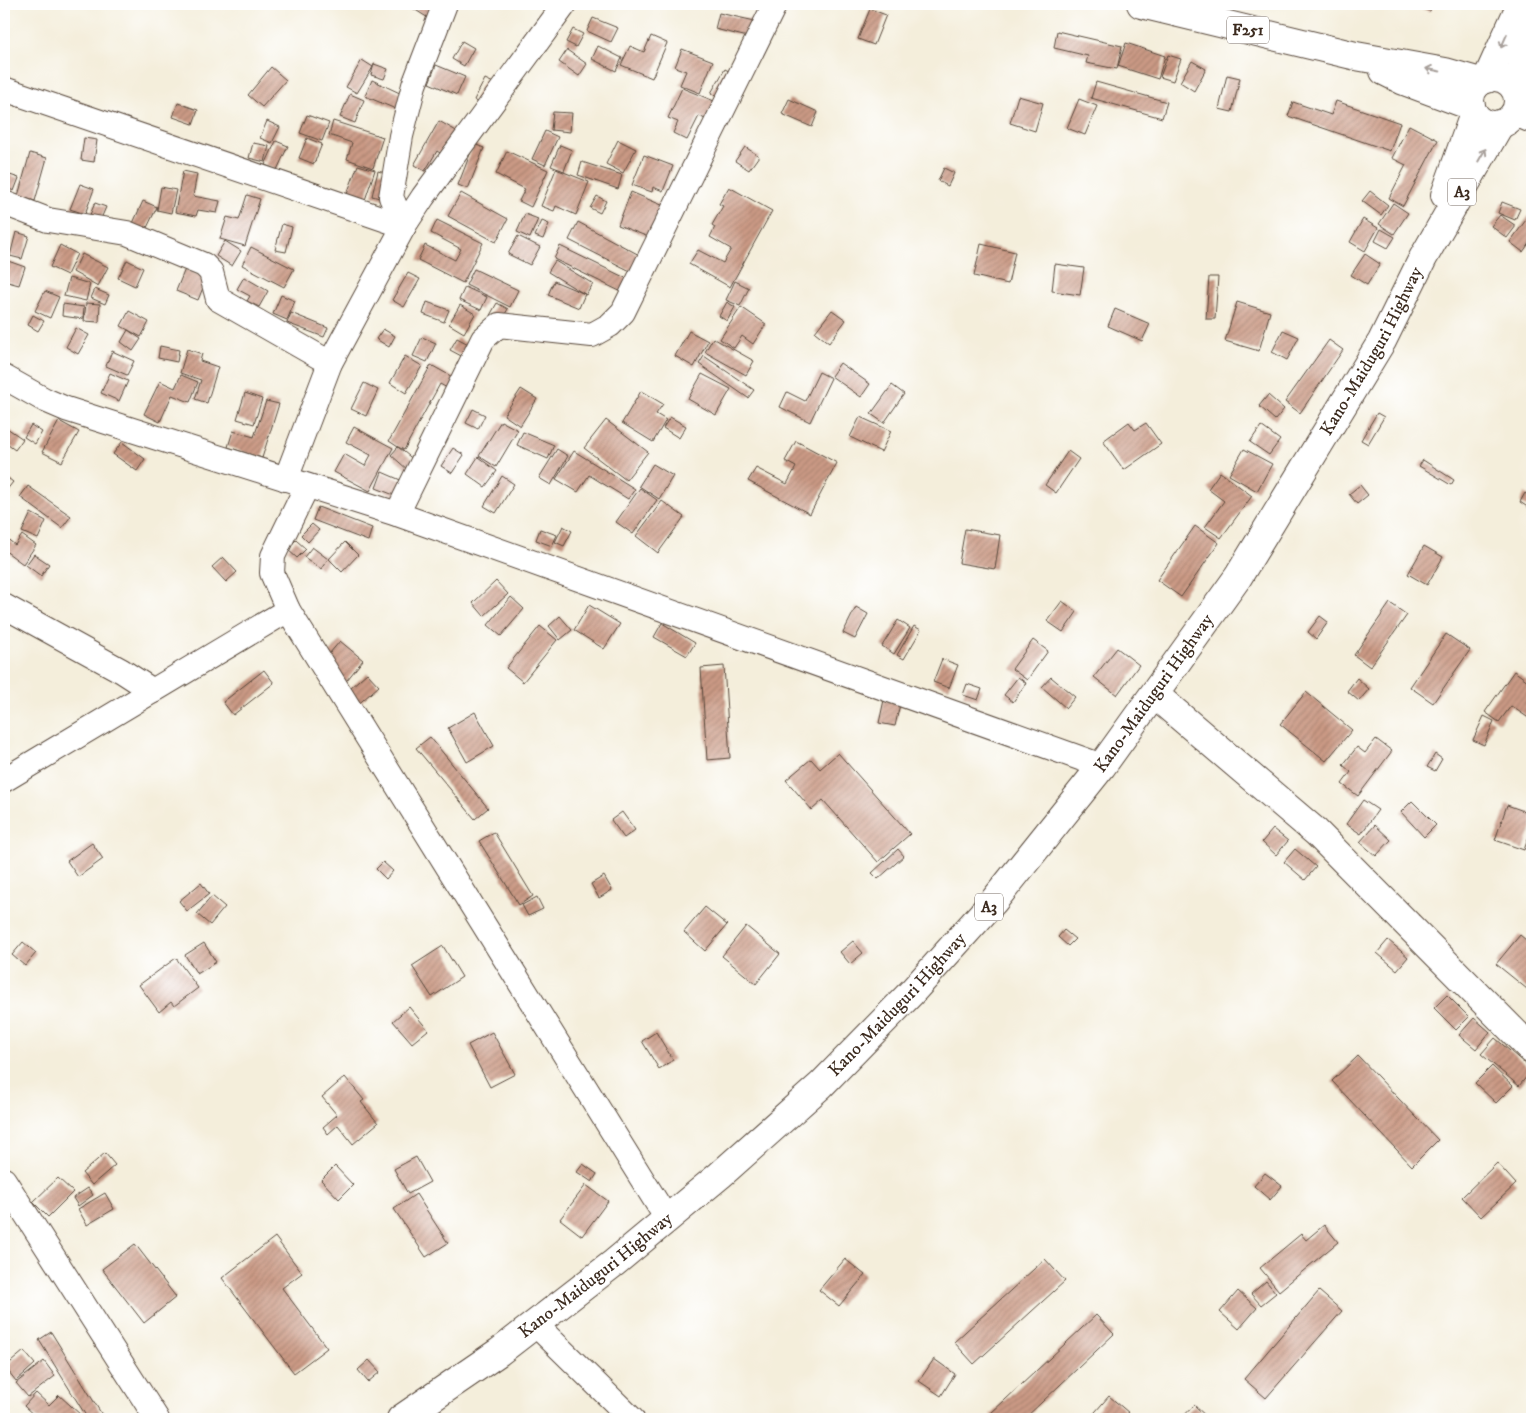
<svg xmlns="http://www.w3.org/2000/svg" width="1536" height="1423" font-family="'IM FELL DW Pica',serif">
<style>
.building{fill:url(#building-hatch)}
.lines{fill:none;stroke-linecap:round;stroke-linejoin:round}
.street-casing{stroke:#57473a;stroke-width:26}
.secondary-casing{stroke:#57473a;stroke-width:30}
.primary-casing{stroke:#57473a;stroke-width:30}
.highway-casing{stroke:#57473a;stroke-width:30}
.street{stroke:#fff;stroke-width:24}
.secondary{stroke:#fff;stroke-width:28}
.primary{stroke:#fff;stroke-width:28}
.highway{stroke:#fff;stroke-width:28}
.oneway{stroke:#a79f9a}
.labels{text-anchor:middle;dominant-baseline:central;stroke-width:4.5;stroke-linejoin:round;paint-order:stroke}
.shield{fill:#fff;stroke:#766a62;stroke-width:1}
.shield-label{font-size:16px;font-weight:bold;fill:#3b2a1e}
.street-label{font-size:18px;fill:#3b2a1e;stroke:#fff}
</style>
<defs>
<pattern id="building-hatch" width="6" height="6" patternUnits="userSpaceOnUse" patternTransform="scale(1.25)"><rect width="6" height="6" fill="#cb9a85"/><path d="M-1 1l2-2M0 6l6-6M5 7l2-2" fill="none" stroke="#a67e6c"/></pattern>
</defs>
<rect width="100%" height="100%" fill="#fff"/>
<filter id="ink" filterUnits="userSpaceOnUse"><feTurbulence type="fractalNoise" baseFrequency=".02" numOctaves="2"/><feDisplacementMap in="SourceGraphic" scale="10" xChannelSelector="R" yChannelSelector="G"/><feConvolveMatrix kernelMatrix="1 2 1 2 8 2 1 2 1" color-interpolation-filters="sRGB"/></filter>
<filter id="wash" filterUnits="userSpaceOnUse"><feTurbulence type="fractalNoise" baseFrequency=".0096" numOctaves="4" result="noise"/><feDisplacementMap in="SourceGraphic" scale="20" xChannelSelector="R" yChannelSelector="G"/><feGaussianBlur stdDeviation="1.12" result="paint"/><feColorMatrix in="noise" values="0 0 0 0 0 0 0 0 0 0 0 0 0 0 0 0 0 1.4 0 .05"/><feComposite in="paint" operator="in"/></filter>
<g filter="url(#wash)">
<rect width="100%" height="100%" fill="#f4eedb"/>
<g id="blocks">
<g class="building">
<polygon points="406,4 439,4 433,21"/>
<polygon points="1404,4 1432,4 1430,11"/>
<polygon points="870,9 886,15 874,45 858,39"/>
<polygon points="719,13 764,23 760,40 715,29"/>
<polygon points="593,18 618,28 611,42 587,31"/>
<polygon points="573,29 583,34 576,47 566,42"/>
<polygon points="1057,31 1122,46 1117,69 1086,63 1088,56 1054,48"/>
<polygon points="651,36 667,43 652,78 621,65 630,46 644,52"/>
<polygon points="462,41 474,48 464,66 452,59"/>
<polygon points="1126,43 1165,56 1158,79 1118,66"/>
<polygon points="598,46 622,58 616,71 592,59"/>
<polygon points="682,49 713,61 700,93 680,85 686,71 675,67"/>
<polygon points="567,50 587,64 579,76 559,62"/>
<polygon points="1168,55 1181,59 1173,81 1160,77"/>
<polygon points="362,60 373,67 357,93 346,87"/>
<polygon points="1192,61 1206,69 1194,91 1180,82"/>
<polygon points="374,64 388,69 384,79 371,75"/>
<polygon points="436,65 465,77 457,95 429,83"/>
<polygon points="271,67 286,80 262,107 248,95"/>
<polygon points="725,69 736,75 721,100 711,93"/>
<polygon points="1227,75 1240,78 1232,112 1219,109"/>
<polygon points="485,79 500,86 489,108 474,100"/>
<polygon points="372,80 404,95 398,110 365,96"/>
<polygon points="1096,82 1167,102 1162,118 1091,98"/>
<polygon points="682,88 719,103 725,129 699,116 687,140 673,133 678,122 668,118"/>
<polygon points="350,94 364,100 355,123 340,117"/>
<polygon points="1018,96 1043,103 1035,131 1010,123"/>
<polygon points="789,99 818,112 812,127 782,114"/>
<polygon points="1079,99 1097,106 1085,135 1067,128"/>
<polygon points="1336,101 1400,123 1390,151 1288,116 1293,102 1331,115"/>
<polygon points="178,103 198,110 193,124 173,117"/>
<polygon points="553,112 572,113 570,132 551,130"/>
<polygon points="307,115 329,123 322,141 300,133"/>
<polygon points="267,121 280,127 272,143 260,138"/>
<polygon points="333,121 383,137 373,168 347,159 352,143 329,135"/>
<polygon points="439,121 465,136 451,160 437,151 425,171 414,165"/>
<polygon points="1409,125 1438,140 1403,206 1389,198 1406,165 1392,158"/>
<polygon points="545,131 558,137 545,165 532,159"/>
<polygon points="84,138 97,140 94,162 81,160"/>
<polygon points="307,138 322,144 314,164 299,158"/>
<polygon points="618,140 636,149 623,173 606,164"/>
<polygon points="276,141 288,146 277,170 265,165"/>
<polygon points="253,143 269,146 265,162 249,158"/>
<polygon points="474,144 484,148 468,189 458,185"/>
<polygon points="560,145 572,150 564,171 551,166"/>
<polygon points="745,147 759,156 749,170 735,161"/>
<polygon points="507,151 548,170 531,207 519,201 525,189 496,174"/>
<polygon points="30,153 47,158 35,201 18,196"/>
<polygon points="644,155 673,166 663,191 653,187 652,192 632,185"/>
<polygon points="582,162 622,175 618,189 578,175"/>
<polygon points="358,165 375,170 365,200 347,194"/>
<polygon points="944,168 954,173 948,186 938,181"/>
<polygon points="556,169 589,182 576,215 556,206 554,211 541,206"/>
<polygon points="183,171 197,174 193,196 220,201 217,213 198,210 196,216 175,212"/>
<polygon points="378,171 398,177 391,201 372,196"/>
<polygon points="4,173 19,178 14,191 4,187"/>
<polygon points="80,184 94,189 85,214 70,209"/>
<polygon points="161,187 176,190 171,213 157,210"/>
<polygon points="729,187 772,211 730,287 689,264 698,250 723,263 731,249 710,237 715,227 712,225 723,206 719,204"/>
<polygon points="1370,191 1388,205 1381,215 1362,201"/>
<polygon points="631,192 664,206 651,238 618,225"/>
<polygon points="461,193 508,219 496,242 448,216"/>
<polygon points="247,195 260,199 245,246 220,239 227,217 239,220"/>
<polygon points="597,196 606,201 600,213 590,208"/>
<polygon points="143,201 157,207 143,236 130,230"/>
<polygon points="1502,202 1520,209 1515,220 1498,213"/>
<polygon points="95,203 106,207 100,221 89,217"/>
<polygon points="1393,203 1408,213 1394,234 1379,224"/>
<polygon points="1531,213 1532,239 1523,252 1510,242"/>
<polygon points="525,214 538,219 530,238 517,232"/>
<polygon points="1500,215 1516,226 1507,238 1491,226"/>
<polygon points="1363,219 1378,228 1365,251 1350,242"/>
<polygon points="437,220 483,243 463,283 418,260 425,245 455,260 461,249 431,233"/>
<polygon points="542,221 549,224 543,239 535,236"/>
<polygon points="578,222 656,264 648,280 569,240"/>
<polygon points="282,224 292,227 286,252 275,250"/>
<polygon points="1381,229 1395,237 1388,248 1375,241"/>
<polygon points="16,232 29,236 22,259 10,256"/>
<polygon points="518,236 540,247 530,265 508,254"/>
<polygon points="225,241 241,251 232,266 216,256"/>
<polygon points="981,244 1015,252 1008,284 974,276"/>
<polygon points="60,245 77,254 67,275 50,267"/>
<polygon points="560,246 644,287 638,300 554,259"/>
<polygon points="251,247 294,269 284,287 242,265"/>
<polygon points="82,254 108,267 98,286 73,272"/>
<polygon points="1365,254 1380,264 1367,285 1351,275"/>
<polygon points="127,260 143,268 135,286 118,278"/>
<polygon points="8,261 25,267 19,285 4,281"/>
<polygon points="555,261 593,284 586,295 548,272"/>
<polygon points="1055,264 1084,268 1080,295 1052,291"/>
<polygon points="185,269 207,278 198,300 176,291"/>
<polygon points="474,269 518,290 510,307 466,285"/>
<polygon points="408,273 420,279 404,307 392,300"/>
<polygon points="244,277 268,291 259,307 247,301 250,296 237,289"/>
<polygon points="1209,277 1218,277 1215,319 1206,319"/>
<polygon points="69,278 90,284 86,301 64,296"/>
<polygon points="554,281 585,294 579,308 548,295"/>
<polygon points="735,281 749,288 740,306 726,300"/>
<polygon points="465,287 487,297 481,310 459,300"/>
<polygon points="95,289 109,295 105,304 91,298"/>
<polygon points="45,291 59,297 50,318 35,311"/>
<polygon points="281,295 295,301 287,320 273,314"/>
<polygon points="427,302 449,310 444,322 423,314"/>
<polygon points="727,302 735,307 727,321 719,316"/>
<polygon points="1237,302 1270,312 1259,351 1225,341"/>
<polygon points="86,303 100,304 99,322 84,321"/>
<polygon points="497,303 508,309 498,325 488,319"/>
<polygon points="63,304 84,307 83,319 62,316"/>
<polygon points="460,305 475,314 464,333 449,324"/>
<polygon points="741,307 766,324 753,344 742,336 734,348 720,339"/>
<polygon points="1115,309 1150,324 1142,341 1108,326"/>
<polygon points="832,310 846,320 829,343 815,332"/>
<polygon points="129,311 149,322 141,337 121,326"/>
<polygon points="291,313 328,328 324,337 287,323"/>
<polygon points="33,315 44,321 38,331 28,325"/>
<polygon points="76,328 89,335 78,354 66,347"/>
<polygon points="383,329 395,336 389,347 376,339"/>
<polygon points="128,330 141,339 133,351 121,342"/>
<polygon points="1283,330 1299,337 1287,360 1272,352"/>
<polygon points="689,331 708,341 694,367 675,356"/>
<polygon points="422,337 436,343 427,362 413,356"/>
<polygon points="457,338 474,347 465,358 450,350"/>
<polygon points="713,338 754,361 746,375 705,352"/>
<polygon points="1329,340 1343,350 1300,413 1285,402"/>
<polygon points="160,346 179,350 177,362 158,358"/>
<polygon points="187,349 202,354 200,361 218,367 207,403 195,399 201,380 180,373"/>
<polygon points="112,351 134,361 127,375 106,366"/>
<polygon points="405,356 422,366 406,393 390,383"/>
<polygon points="704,356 754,390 748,398 699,364"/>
<polygon points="840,363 870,384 861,397 831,376"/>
<polygon points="431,365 467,385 461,396 440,384 404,450 398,447 415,461 408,470 391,455 398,447 389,441"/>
<polygon points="819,372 831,378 810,422 780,407 787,392 805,401"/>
<polygon points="110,373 128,381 119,401 101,393"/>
<polygon points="702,374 731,389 716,415 688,399"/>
<polygon points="181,375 198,382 190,402 172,395 160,422 144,414 160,381 175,388"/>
<polygon points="364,383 378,390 366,416 351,409"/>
<polygon points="892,385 904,394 884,423 871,414"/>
<polygon points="521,389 537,399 520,426 504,415"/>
<polygon points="641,391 663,404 656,414 666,420 653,442 622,423"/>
<polygon points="245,393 262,399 254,424 237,419"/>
<polygon points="1268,395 1284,409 1275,420 1259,406"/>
<polygon points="266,401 279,404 262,458 228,447 233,431 254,437"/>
<polygon points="473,409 485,415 478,429 466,423"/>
<polygon points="1377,413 1384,417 1368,444 1361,440"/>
<polygon points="670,417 686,426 679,438 663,428"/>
<polygon points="860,417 891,431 881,452 850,437"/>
<polygon points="606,420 648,452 626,480 584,448"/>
<polygon points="59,421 79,432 62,462 42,452"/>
<polygon points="501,421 518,430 496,467 479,456"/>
<polygon points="1129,422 1135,430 1146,423 1161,444 1124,470 1103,441"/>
<polygon points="31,425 42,432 35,444 24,437"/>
<polygon points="4,426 23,439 15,450 4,442"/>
<polygon points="1261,426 1280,440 1269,455 1250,442"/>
<polygon points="354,427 393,448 370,491 334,472 344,454 365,466 371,455 346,442"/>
<polygon points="523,432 554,445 548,459 517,445"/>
<polygon points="796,441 837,463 810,514 748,481 756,468 787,484 796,467 785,461"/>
<polygon points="122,442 145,459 137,471 113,454"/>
<polygon points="453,448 464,455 452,473 441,466"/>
<polygon points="557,449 568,456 551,485 539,478"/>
<polygon points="1244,449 1272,464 1257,491 1229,475"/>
<polygon points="574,451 635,489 628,499 589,475 578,492 556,479"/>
<polygon points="1068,451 1079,459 1056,493 1045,485"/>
<polygon points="478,457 497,471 485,487 467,474"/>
<polygon points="1423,460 1454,480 1451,485 1419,466"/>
<polygon points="653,464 673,476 659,499 639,486"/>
<polygon points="382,472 405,482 399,497 376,488"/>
<polygon points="1220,472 1252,496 1221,538 1205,527 1224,501 1208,489"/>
<polygon points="4,475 13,482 5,492 4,491"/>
<polygon points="502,476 514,484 496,513 484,506"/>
<polygon points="1360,485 1368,495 1357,504 1349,494"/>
<polygon points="28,486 71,516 62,528 20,497"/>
<polygon points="640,488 657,500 633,534 616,522"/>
<polygon points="1525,493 1532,498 1532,510 1520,502"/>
<polygon points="662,501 684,517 658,553 636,536"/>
<polygon points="318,507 372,528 368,541 313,520"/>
<polygon points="31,513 46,521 38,539 22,532"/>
<polygon points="312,524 319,530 308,542 301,535"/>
<polygon points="563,526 572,531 564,546 555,542"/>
<polygon points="1195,526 1219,543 1181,597 1157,580"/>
<polygon points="540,529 557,535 552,546 536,540"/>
<polygon points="965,529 1000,535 995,569 959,563"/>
<polygon points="22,535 36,545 23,564 4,550 5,537 15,545"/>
<polygon points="296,540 306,549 297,558 287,549"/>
<polygon points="345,542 358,555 342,572 329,559"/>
<polygon points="1424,546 1443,557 1427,585 1408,574"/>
<polygon points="312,547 328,559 321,569 304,557"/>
<polygon points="34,554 49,564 41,576 26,565"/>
<polygon points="223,557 237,572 226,582 212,567"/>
<polygon points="496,581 508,594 484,616 473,603"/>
<polygon points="511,597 524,609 501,636 488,625"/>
<polygon points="1062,601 1077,612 1063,632 1047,621"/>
<polygon points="1390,603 1407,615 1370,667 1354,655"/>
<polygon points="589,605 620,624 604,649 574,630"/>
<polygon points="856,607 868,614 855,639 843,633"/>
<polygon points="560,616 572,630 560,640 549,626"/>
<polygon points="1320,616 1328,622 1316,639 1308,632"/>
<polygon points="898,620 910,628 894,654 882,646"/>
<polygon points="662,623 695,643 687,656 654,637"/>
<polygon points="540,626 557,640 523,682 506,668"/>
<polygon points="914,626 921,630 904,659 897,655"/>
<polygon points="1446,634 1470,650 1433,703 1410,687"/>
<polygon points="1033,640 1048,651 1027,680 1012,669"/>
<polygon points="340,641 363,660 343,685 319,666"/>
<polygon points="1117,648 1139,665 1117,695 1094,677"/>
<polygon points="942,659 958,665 949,688 933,682"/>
<polygon points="724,666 730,758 707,760 701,668"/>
<polygon points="264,670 274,683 233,715 223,702"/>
<polygon points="1514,671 1532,684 1532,715 1530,719 1511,706 1499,722 1485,712"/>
<polygon points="367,673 379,686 355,707 343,694"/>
<polygon points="1018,677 1026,683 1013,702 1004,695"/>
<polygon points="1051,677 1075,697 1066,708 1042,687"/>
<polygon points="1357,678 1369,689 1359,701 1347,691"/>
<polygon points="967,684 982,689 978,700 963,695"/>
<polygon points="1306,692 1352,730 1326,761 1280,724"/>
<polygon points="884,700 900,704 895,726 879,723"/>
<polygon points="475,712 494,746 467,762 448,728"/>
<polygon points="1484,716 1494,721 1484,745 1473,740"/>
<polygon points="430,737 488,808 475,819 416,748"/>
<polygon points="1376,739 1392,751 1358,796 1342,784 1351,772 1343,765 1357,747 1365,753"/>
<polygon points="838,753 910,834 878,862 823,800 812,810 786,780 811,759 820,769"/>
<polygon points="1435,754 1442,759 1435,771 1427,767"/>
<polygon points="1363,800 1378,810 1361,834 1346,824"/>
<polygon points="1412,801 1436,825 1424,837 1401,812"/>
<polygon points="1507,805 1532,814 1532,828 1524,850 1495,840"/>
<polygon points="622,812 635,830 624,838 611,820"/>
<polygon points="1375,825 1391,840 1376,856 1360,842"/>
<polygon points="1273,829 1288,841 1276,855 1262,842"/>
<polygon points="494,832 533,896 519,905 479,841"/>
<polygon points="92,843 103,859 78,877 67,861"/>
<polygon points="898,849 904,856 878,879 872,873"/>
<polygon points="1295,849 1316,867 1305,880 1284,862"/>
<polygon points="383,862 393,871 386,879 376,869"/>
<polygon points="604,876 612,890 599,898 591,884"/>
<polygon points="201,883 209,894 187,911 179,901"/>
<polygon points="212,896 225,907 210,925 197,914"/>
<polygon points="537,897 543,909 528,916 522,905"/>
<polygon points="705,907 727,925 705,951 684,932"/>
<polygon points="746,926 780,954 756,984 722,956"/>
<polygon points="1064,930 1075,939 1068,946 1058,937"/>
<polygon points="1520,935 1532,945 1532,993 1496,964"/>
<polygon points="1388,940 1408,957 1397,970 1377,953"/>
<polygon points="853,941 863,953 850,964 840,952"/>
<polygon points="23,942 36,953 25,966 12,955"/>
<polygon points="204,943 216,962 197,974 185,955"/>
<polygon points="443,946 462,977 432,997 412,966"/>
<polygon points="176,958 198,988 174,1006 171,1002 159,1012 139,985"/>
<polygon points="1447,995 1469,1017 1456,1030 1434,1008"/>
<polygon points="409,1007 428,1030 412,1043 393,1021"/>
<polygon points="1474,1018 1490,1032 1476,1049 1459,1035"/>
<polygon points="492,1032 515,1074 490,1087 468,1045"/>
<polygon points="656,1032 673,1060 659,1069 642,1041"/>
<polygon points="1495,1038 1532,1070 1519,1086 1481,1054"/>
<polygon points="1358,1056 1438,1140 1412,1166 1332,1081"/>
<polygon points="1492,1066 1513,1086 1496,1103 1475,1083"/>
<polygon points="345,1077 364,1100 361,1102 378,1123 353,1144 338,1125 328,1134 323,1127 337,1115 322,1097"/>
<polygon points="105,1153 115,1165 92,1185 82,1173"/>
<polygon points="416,1157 430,1182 408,1194 394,1169"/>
<polygon points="1497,1163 1516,1184 1481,1217 1462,1197"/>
<polygon points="583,1164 597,1174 592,1182 577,1172"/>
<polygon points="335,1166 353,1185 339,1199 321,1180"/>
<polygon points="1265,1173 1282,1186 1270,1200 1254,1186"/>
<polygon points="58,1178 73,1192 48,1217 33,1202"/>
<polygon points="586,1185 608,1201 582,1236 560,1219"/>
<polygon points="88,1188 93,1195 78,1206 73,1198"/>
<polygon points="105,1193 114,1209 87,1225 78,1209"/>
<polygon points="416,1194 448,1243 426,1257 394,1209"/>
<polygon points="1324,1225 1338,1242 1279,1291 1260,1268 1301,1234 1306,1240"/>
<polygon points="275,1237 302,1273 282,1288 327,1348 294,1373 222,1278"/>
<polygon points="135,1244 176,1297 144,1323 102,1269"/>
<polygon points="845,1259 865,1275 839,1306 819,1290"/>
<polygon points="1045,1259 1065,1281 974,1364 954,1342"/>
<polygon points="1266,1281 1276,1293 1261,1305 1251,1294"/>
<polygon points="1238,1291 1257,1308 1239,1329 1220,1312"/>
<polygon points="1319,1291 1342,1311 1266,1398 1244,1379"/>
<polygon points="1096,1315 1114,1334 1024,1419 995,1419 990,1414"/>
<polygon points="51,1332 104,1418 103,1419 88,1419 39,1340"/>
<polygon points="24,1351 35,1364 16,1381 5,1367"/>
<polygon points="934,1359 955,1374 941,1396 919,1381"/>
<polygon points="369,1360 380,1372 368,1382 358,1370"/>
<polygon points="44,1361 55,1376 28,1397 16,1383"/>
<polygon points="36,1393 49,1405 59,1395 82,1416 78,1419 38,1419 24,1406"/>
<polygon points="1109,1396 1129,1413 1124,1419 1089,1419"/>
<polygon points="1194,1405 1209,1419 1181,1419"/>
</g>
</g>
</g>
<g filter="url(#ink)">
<use href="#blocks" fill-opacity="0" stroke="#57473a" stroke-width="1"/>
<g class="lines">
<defs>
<g id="street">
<polyline points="4,89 404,226"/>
<polyline points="4,203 48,220 127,233 204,265 211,272 218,299 330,363"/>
<polyline points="404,226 391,197 401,136 414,85 445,4"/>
<polyline points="4,377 45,400 66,409 397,514 1102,766"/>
<polyline points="286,479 330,363 404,226 423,197 565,4"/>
<polyline points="307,486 273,556 272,573 288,610 667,1219"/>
<polyline points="397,514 483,339 499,325 592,335 610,325 623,312 775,4"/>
<polyline points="4,606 122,671 153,691"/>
<polyline points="4,780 288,610"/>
<polyline points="4,1180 157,1419"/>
<polyline points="535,1324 632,1419"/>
</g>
<polyline id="secondary" points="1155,695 1316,832 1532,1050"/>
<g id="primary">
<polyline points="1141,4 1356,56 1445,72 1480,82"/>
<polyline points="1384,71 1404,81 1471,106"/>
<polyline points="1516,112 1532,119"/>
</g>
<g id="highway">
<circle cx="1494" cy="101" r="24"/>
<polyline points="1487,79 1521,4"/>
<polyline points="1516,90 1532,31"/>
<polyline points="1445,195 1474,114"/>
<path id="s1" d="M401 1419 499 1352 614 1263 720 1175 821 1085 911 993 993 902 1102 766 1238 577 1382 341 1423 258 1500 124"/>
</g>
</defs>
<use href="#street" class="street-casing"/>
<use href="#secondary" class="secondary-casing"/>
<use href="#primary" class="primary-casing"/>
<use href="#highway" class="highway-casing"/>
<use href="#street" class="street"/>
<use href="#secondary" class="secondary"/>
<use href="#primary" class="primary"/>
<use href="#highway" class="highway"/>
</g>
<defs><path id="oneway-shaft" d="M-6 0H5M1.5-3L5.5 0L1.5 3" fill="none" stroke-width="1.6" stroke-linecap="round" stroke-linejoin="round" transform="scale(1.25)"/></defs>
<g class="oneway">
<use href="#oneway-shaft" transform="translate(1504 41) rotate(114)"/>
<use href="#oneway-shaft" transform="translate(1433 70) rotate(-169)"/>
<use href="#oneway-shaft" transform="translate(1482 155) rotate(-60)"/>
</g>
</g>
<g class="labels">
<g class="shield">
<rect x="1227" y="16.5" width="42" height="27" rx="4"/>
<rect x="1448" y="178.5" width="28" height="27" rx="4"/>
<rect x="975" y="893.5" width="28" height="27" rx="4"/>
</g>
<g class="shield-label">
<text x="1248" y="30">F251</text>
<text x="1462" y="192">A3</text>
<text x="989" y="907">A3</text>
</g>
<g class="street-label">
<text stroke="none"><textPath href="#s1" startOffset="1458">Kano-Maiduguri Highway</textPath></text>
<text stroke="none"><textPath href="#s1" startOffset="1052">Kano-Maiduguri Highway</textPath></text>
<text stroke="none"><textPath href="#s1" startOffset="648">Kano-Maiduguri Highway</textPath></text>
<text stroke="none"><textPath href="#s1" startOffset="242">Kano-Maiduguri Highway</textPath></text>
</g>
</g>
<rect width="1536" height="1423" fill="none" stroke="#fff" stroke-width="20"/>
</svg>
